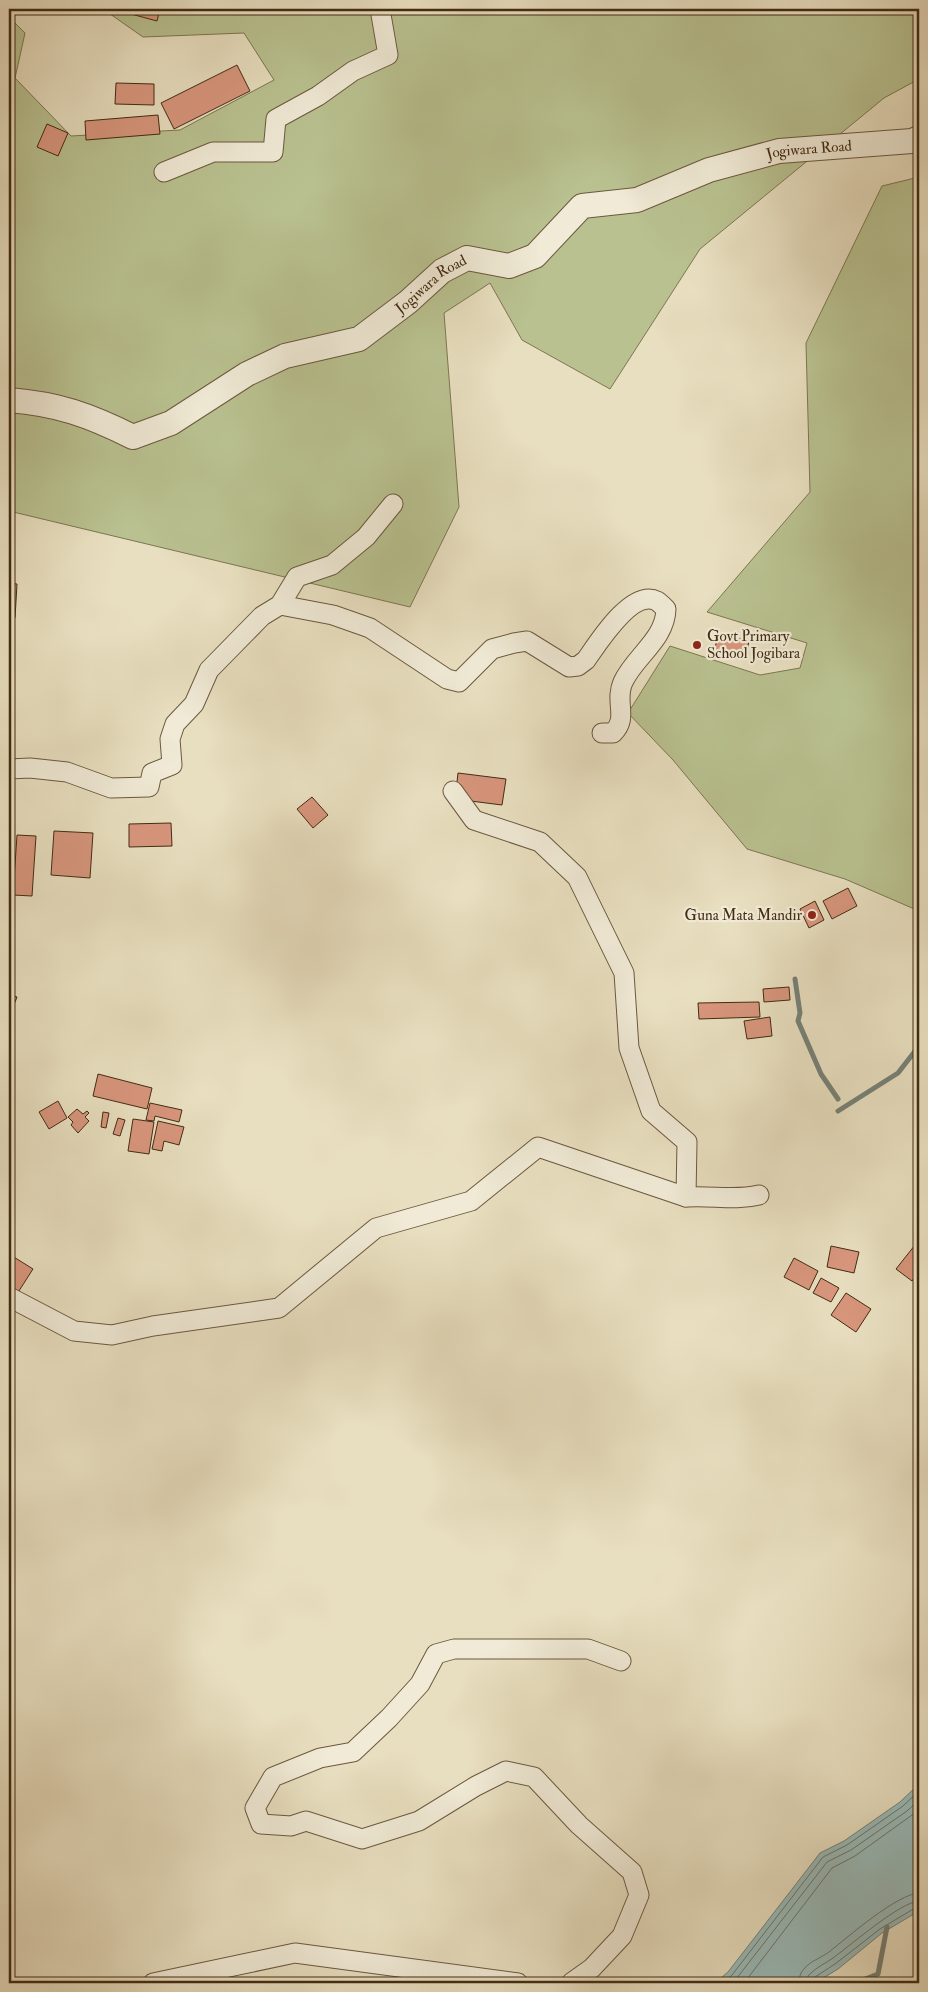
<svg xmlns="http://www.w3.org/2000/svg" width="928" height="1992" font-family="'IM FELL Double Pica',serif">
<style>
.green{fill:#b9c190;stroke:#7e7651}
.water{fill:#99bbba;stroke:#768177}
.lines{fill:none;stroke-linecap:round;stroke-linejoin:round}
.shore{stroke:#6e7366;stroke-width:1}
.stream{stroke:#768177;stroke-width:5}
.building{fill:#d8967d;stroke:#422b12}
.minor-casing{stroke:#6c583e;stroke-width:21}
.tertiary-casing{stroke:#6c583e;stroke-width:26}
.minor{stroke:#f0ead6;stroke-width:19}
.tertiary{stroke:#f0ead6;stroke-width:24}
.poi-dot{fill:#8f2418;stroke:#f0ead6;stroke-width:2}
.labels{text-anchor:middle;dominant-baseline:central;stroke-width:4.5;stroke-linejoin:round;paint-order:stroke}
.street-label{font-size:15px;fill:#422b12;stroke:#f0ead6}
.poi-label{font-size:15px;fill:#422b12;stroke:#f0ead6;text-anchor:start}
</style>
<rect width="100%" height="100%" fill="#e8dfc0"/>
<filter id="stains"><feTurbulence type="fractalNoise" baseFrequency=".004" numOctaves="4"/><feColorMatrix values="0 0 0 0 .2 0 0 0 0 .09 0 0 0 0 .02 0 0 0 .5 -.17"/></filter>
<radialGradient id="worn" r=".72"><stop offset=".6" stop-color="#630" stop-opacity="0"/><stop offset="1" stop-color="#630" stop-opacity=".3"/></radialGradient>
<g class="green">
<polygon points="103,9 919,9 919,79 884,98 700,249 610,389 522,340 490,283 444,313 459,507 410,607 9,511 9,17 25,33 15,78 71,136 180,130 274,80 244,33 143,37"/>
<polygon points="919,177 919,911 845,879 747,849 673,760 628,713 670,646 760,675 800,668 807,643 707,612 810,492 806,343 882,186"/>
</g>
<polygon class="water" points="919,1784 919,1911 882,1933 838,1969 815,1983 715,1983 728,1972 820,1853 844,1841 900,1802"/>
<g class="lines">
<g class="shore">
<polyline points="723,1983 732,1975 823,1857 847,1845 903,1806 919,1791"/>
<polyline points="733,1983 827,1862 851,1850 907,1811 919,1800"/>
<polyline points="744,1983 832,1868 855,1856 919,1810"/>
<path d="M799 1983C799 1978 800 1973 804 1969 810 1961 821 1958 829 1952 848 1937 897 1894 919 1893"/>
<path d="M807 1983C807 1979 807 1976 811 1973 817 1967 826 1963 833 1958 851 1945 900 1902 919 1901"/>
<polyline points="813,1983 815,1977 835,1964 880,1929 915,1908 919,1907"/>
</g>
<g class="stream">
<polyline points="795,979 800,1013 798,1021 821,1074 838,1099"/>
<polyline points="838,1111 898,1073 919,1046"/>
<polyline points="855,1983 878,1974 887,1927"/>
</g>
</g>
<g class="building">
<polygon points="132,9 160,9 157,21 131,14"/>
<polygon points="237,65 250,91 174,129 161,103"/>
<polygon points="116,83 154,84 154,105 115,104"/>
<polygon points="158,115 160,134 86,140 85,121"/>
<polygon points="47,124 68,133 58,156 37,147"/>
<polygon points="9,583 17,584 15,618 9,617"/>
<polygon points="718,634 749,641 745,659 714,653"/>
<polygon points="9,746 13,759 9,761"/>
<polygon points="458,773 506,779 502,805 455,799"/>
<polygon points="312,797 328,815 313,828 297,809"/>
<polygon points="171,823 172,846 129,847 129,824"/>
<polygon points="54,831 93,833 90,878 51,875"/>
<polygon points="17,835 36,836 32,896 13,895"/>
<polygon points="848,888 857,906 832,919 823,901"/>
<polygon points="815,901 824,920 809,928 800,909"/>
<polygon points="9,969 14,970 9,984"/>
<polygon points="9,986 11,987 9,994 17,997 10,1015 9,1015"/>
<polygon points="789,987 790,1000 764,1002 763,989"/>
<polygon points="759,1002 760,1017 699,1019 698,1003"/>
<polygon points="770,1017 772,1036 747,1039 744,1021"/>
<polygon points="98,1074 152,1088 147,1109 93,1096"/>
<polygon points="58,1101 67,1118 49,1129 39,1112"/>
<polygon points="150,1103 182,1110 179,1122 155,1116 154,1121 146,1120"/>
<polygon points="77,1109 83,1114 87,1111 89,1113 85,1117 89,1121 78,1133 71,1125 73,1122 68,1117"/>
<polygon points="103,1112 109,1113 106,1128 101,1127"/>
<polygon points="118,1118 125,1120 120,1136 113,1134"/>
<polygon points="133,1119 154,1122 149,1154 128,1151"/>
<polygon points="158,1121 184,1127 179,1145 164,1141 162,1151 152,1149"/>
<polygon points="915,1245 919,1248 919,1271 912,1281 896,1269"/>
<polygon points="831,1246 859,1252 854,1273 827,1267"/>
<polygon points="9,1254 33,1269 17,1294 9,1289"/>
<polygon points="794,1258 818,1271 809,1290 784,1277"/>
<polygon points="821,1278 839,1288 831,1302 813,1293"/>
<polygon points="919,1280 919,1290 914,1286"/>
<polygon points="846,1293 871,1309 856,1332 831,1315"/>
</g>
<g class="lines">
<defs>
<g id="minor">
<polyline points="164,172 213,152 273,152 276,119 318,96 353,71 388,55 380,9"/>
<path d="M280 605 333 615 370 628 447 679 459 682 492 649 514 643 527 641 569 667 578 666 586 660C598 643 632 588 657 601 660 603 664 607 666 609 665 640 635 656 623 682 614 702 629 718 613 733H602"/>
<polyline points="9,769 30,768 67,772 111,788 149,787 152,773 172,765 170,739 175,724 194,704 209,670 262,616 280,605 297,577 332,565 366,537 393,504"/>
<polyline points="453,791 474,820 540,842 577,877 624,973 629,1048 651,1111 687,1142 686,1197"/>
<path d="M9 1297 74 1331 112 1335 153 1326 279 1308 376 1228 471 1201 538 1147 686 1197C711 1195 735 1201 759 1195"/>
<polyline points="153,1983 295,1953 518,1983"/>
<polyline points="571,1983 592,1968 622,1936 639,1895 632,1872 579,1825 534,1777 506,1771 476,1786 419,1821 362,1839 306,1821 291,1826 261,1824 255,1808 273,1777 320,1758 353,1752 389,1718 420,1684 436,1654 454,1649 588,1649 621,1661"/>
</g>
<g id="tertiary">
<path id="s1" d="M9 400C58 404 89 415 133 437L171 423 247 374 285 356 359 339 408 302 442 271 467 258 509 266 535 256 582 206 637 200 709 170 779 151 912 141 919 138"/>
</g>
</defs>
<use href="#minor" class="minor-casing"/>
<use href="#tertiary" class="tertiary-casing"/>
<use href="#minor" class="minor"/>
<use href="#tertiary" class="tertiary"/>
</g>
<g class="poi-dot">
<circle cx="697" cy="645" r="5"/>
<circle cx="812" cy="915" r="5"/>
</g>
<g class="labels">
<g class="street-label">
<text stroke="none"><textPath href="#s1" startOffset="890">Jogiwara Road</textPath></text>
<text stroke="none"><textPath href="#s1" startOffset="470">Jogiwara Road</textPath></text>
</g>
<g class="poi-label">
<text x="707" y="636">Govt Primary<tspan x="707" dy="17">School Jogibara</tspan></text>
<text x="802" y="915" text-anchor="end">Guna Mata Mandir</text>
</g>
</g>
<rect width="928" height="1992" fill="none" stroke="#e8dfc0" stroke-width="30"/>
<rect x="10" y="10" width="908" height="1972" fill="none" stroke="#422b12" stroke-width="2.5"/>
<rect x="15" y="15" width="898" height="1962" fill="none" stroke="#422b12"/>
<rect width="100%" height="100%" filter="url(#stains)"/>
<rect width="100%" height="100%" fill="url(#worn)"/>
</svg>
